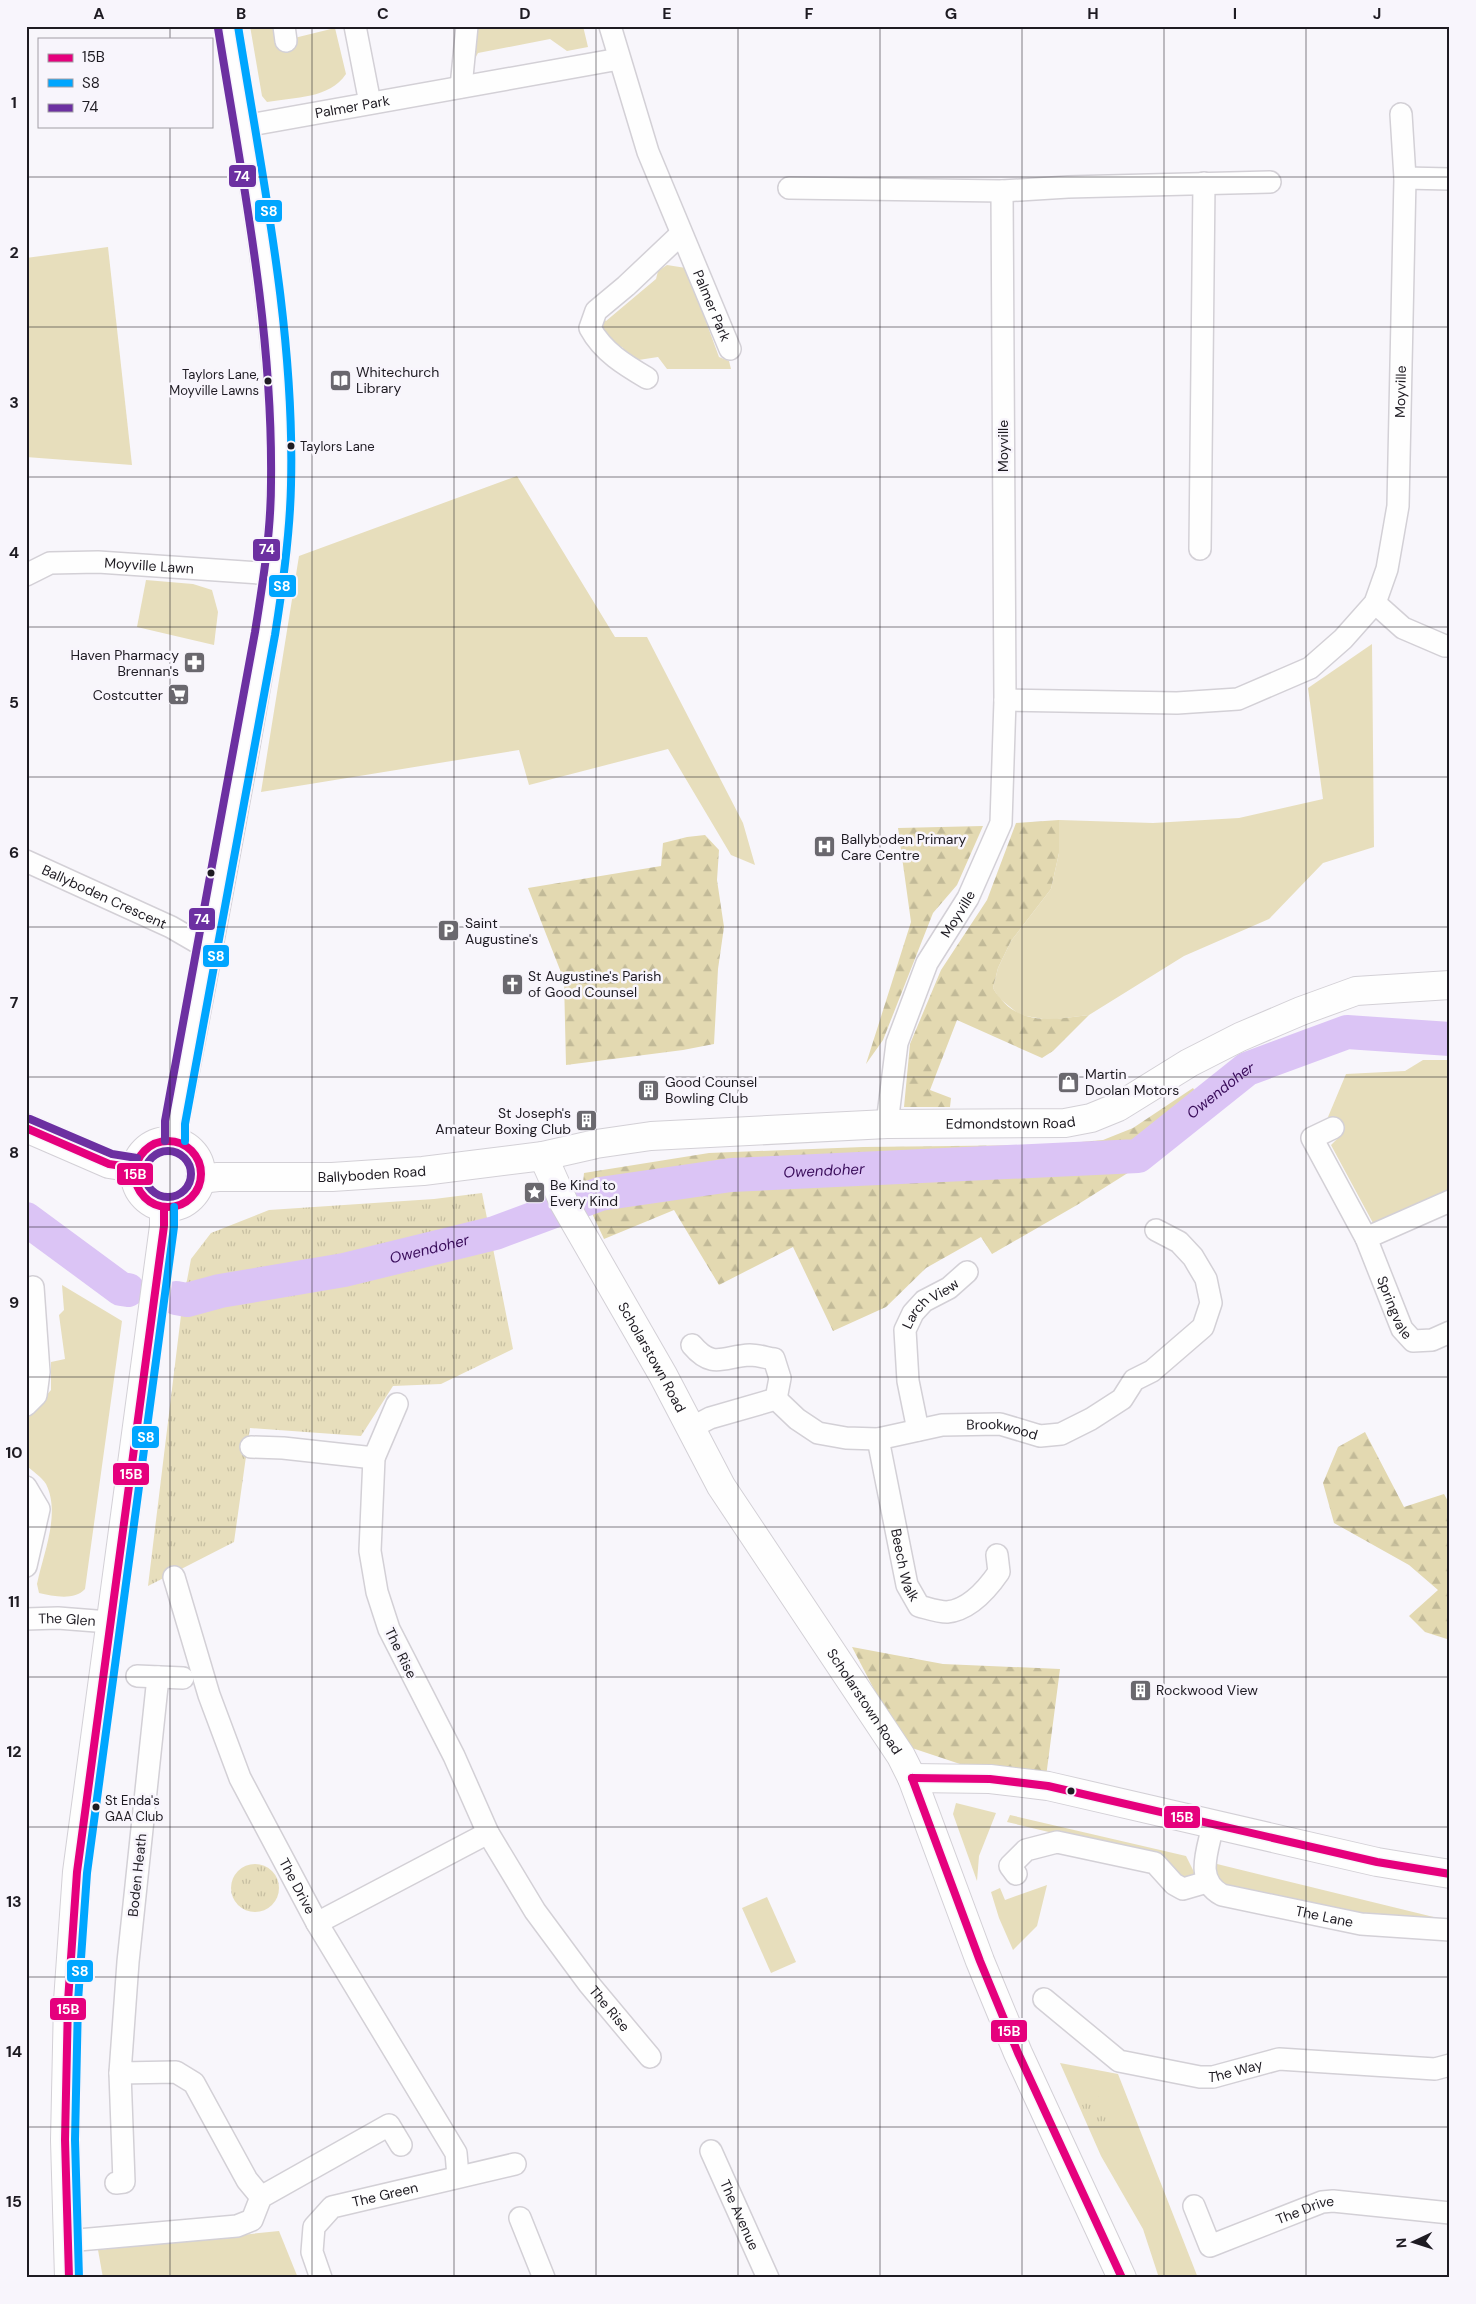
<svg xmlns="http://www.w3.org/2000/svg" width="1476" height="2304" font-family="'DM Sans',sans-serif">
<style>
.grass{fill:#e7debc}
.forest{fill:url(#forest-firs)}
.park{fill:url(#park-tufts)}
.lines{fill:none;stroke-linecap:round;stroke-linejoin:round}
.river{stroke:#dbc4f5;stroke-width:34}
.street-casing{stroke:#d3d0d6;stroke-width:24}
.secondary-casing{stroke:#d3d0d6;stroke-width:30}
.street{stroke:#fefefe;stroke-width:21}
.secondary{stroke:#fefefe;stroke-width:28}
.bus-1-casing{stroke:#f8f5fc;stroke-width:11}
.bus-2-casing{stroke:#f8f5fc;stroke-width:11}
.bus-3-casing{stroke:#f8f5fc;stroke-width:11}
.bus-1{stroke:#e5007d;stroke-width:8}
.bus-2{stroke:#00a6ff;stroke-width:8}
.bus-3{stroke:#6c30a1;stroke-width:8}
.grid{fill:none;stroke:#1e1b22;stroke-width:1;stroke-opacity:0.55}
.bus-dot{fill:#1e1b22;stroke:#f8f5fc;stroke-width:2}
.labels{text-anchor:middle;dominant-baseline:central;stroke-width:5;stroke-linejoin:round;paint-order:stroke}
.bus-label{font-size:13px;fill:#1e1b22;stroke:#f8f5fc;text-anchor:start}
.street-label{font-size:14px;fill:#1e1b22;stroke:#f8f5fc}
.poi-label{font-size:14px;fill:#1e1b22;stroke:#f8f5fc;text-anchor:start}
.water-label{font-size:15px;font-style:italic;fill:#390c5a;stroke:#f8f5fc}
.line-badge{stroke:#f8f5fc;stroke-width:2}
.badge-label{font-size:14px;text-anchor:middle;font-weight:bold;fill:#fff}
.neatline{fill:none;stroke:#1e1b22;stroke-width:2}
.grid-label{font-size:16px;text-anchor:middle;font-weight:bold;fill:#1e1b22}
</style>
<defs>
<pattern id="forest-firs" width="22" height="20" patternUnits="userSpaceOnUse" patternTransform="scale(1.25)"><rect width="22" height="20" fill="#e3d9b1"/><path d="M5 1l3.5 6h-7zM16 11l3.5 6h-7z" fill="#c2ba98"/></pattern>
<pattern id="park-tufts" width="24" height="20" patternUnits="userSpaceOnUse" patternTransform="scale(1.25)"><rect width="24" height="20" fill="#e7debc"/><path d="M3 7l-1-3M5 7V3M7 7l1-3M15 17l-1-3M17 17v-4M19 17l1-3" fill="none" stroke="#c6bea1"/></pattern>
</defs>
<rect width="100%" height="100%" fill="#f8f6fb"/>
<g class="grass">
<path d="M250 26H273L278 42 335 28 346 74C329 99 295 97 267 102L262 96Z"/>
<polygon points="475,26 583,26 588,47 567,51 550,39 478,53 470,68"/>
<polygon points="108,247 132,465 26,457 26,258"/>
<polygon points="667,265 686,268 701,289 697,297 719,357 729,361 731,369 667,369 658,357 632,361 622,347 608,345 599,334 601,317 606,321 656,279 658,271"/>
<polygon points="517,476 615,637 647,637 743,823 755,865 731,855 668,749 529,785 519,750 261,792 299,556"/>
<polygon points="146,580 193,584 212,590 218,612 214,645 137,627"/>
<polygon points="1372,644 1374,847 1323,863 1269,919 1184,956 1089,1015 1049,1020 1020,1015 999,998 993,988 998,968 1011,941 1051,889 1059,853 1059,820 1153,823 1239,818 1323,799 1308,688"/>
<polygon points="1423,1060 1450,1060 1450,1191 1373,1223 1331,1145 1341,1135 1328,1117 1346,1074 1405,1071"/>
<path d="M62 1285 122 1321 85 1589C74 1601 53 1596 39 1593L37 1584C43 1554 61 1514 46 1484 42 1477 32 1471 26 1465V1419L51 1390V1362L65 1359 59 1315 64 1310Z"/>
<polygon points="956,1803 996,1813 979,1856 977,1881 953,1814"/>
<polygon points="1010,1815 1186,1856 1197,1878 1182,1882 1159,1858 1007,1822"/>
<polygon points="1213,1863 1450,1921 1364,1915 1226,1890 1217,1882"/>
<polygon points="1047,1885 1037,1926 1013,1950 999,1918 991,1892 1000,1888 1005,1900"/>
<polygon points="767,1897 796,1962 771,1973 742,1908"/>
<polygon points="1060,2063 1118,2074 1198,2278 1159,2278 1143,2229 1101,2156"/>
<polygon points="279,2231 298,2278 103,2278 98,2250"/>
</g>
<g class="forest">
<path d="M1059 820V853L1051 889 1011 941 998 968 993 988C1016 1027 1050 1020 1089 1015L1053 1051 1042 1058 957 1020 930 1090 951 1098 950 1107H904L910 1044 941 970 987 900 1016 823Z"/>
<polygon points="983,826 957,885 933,913 883,1040 866,1064 911,922 898,828"/>
<polygon points="705,835 719,850 717,880 724,927 718,969 714,1044 683,1050 566,1065 564,980 528,888 661,866 663,843 687,837"/>
<polygon points="1193,1088 1209,1114 1142,1164 1077,1205 992,1254 981,1237 926,1268 886,1307 833,1331 793,1247 719,1285 674,1210 604,1239 582,1192 584,1173 709,1153 863,1147 1048,1145 1103,1140 1133,1128"/>
<polygon points="1365,1432 1404,1507 1444,1494 1450,1505 1450,1640 1425,1632 1409,1616 1438,1590 1409,1565 1334,1523 1323,1483 1338,1447"/>
<polygon points="852,1647 943,1664 1060,1669 1046,1777 960,1764 912,1748 889,1718"/>
</g>
<g class="park">
<polygon points="482,1193 513,1349 441,1384 393,1386 361,1436 250,1428 234,1542 148,1586 182,1307 191,1259 211,1233 269,1210 434,1199"/>
<circle cx="255" cy="1888" r="24"/>
<polygon points="1098,2096 1108,2122 1092,2129 1081,2103"/>
</g>
<g class="lines">
<g class="river">
<polyline points="26,1219 121,1289 128,1290"/>
<path id="s1" d="M176 1298 187 1300 220 1291 344 1270 495 1233 600 1194 731 1175 1138 1156 1247 1069 1347 1032 1450 1039"/>
</g>
<defs>
<g id="street">
<polyline points="284,26 286,41"/>
<polyline points="355,26 370,103"/>
<path id="s2" d="M610 26 648 152 730 349"/>
<polyline points="461,87 467,26"/>
<path id="s3" d="M244 126 619 59"/>
<polyline points="1405,178 1450,179"/>
<polyline points="789,188 1002,191 1068,187 1270,182"/>
<path d="M647 378C625 365 603 352 590 328L596 311 626 286 681 234"/>
<polyline points="1200,549 1204,183"/>
<path id="s4" d="M26 575 50 563 98 562 274 574"/>
<polyline points="1375,603 1403,628 1445,646 1450,646"/>
<path id="s5" d="M1005 700 1177 703 1238 699 1310 668 1343 639 1375 603 1387 569 1398 506 1405 178 1401 114"/>
<path id="s6" d="M26 861 171 927 209 949"/>
<path id="s7" d="M887 1124 897 1043 927 963 968 898 1001 823 1005 700 1002 191"/>
<path id="s8" d="M1333 1128 1312 1138 1366 1238 1402 1329 1413 1341 1432 1340 1450 1332"/>
<polyline points="1366,1238 1450,1201"/>
<path d="M692 1345C713 1370 724 1356 750 1355 758 1355 767 1358 774 1359L780 1378 776 1399"/>
<polyline points="26,1405 36,1395 39,1372 33,1287"/>
<path id="s9" d="M691 1428 710 1418 776 1399 797 1419 818 1433 846 1438 878 1439 942 1425 1000 1424 1040 1436 1061 1434 1091 1419 1122 1399 1134 1380 1152 1371 1203 1327 1211 1303 1206 1279 1193 1257 1179 1242 1156 1230"/>
<path id="s10" d="M918 1430 908 1381 905 1330 913 1313 924 1301 949 1288 967 1272"/>
<path id="s11" d="M878 1439 907 1585 919 1606C927 1608 938 1612 947 1612 969 1610 988 1588 999 1572L997 1555"/>
<polyline points="251,1447 283,1448 374,1458"/>
<polyline points="26,1487 39,1509 26,1566"/>
<path id="s12" d="M174 1577 209 1695 240 1778 317 1923 456 2153 458 2176"/>
<path id="s13" d="M26 1619 58 1618 109 1622"/>
<polyline points="137,1676 183,1678"/>
<polyline points="158,1677 128,1962 120,2073 176,2072 194,2083 247,2180 261,2197"/>
<path id="s14" d="M1213 1825C1208 1850 1194 1880 1222 1895L1361 1924 1450 1930"/>
<path id="s15" d="M488 1833 535 1911 589 1984 650 2057"/>
<polyline points="1016,1874 1010,1866 1026,1850 1057,1842 1155,1863 1174,1884 1183,1889 1207,1882"/>
<polyline points="317,1923 488,1833 454,1756 389,1629 377,1592 370,1551 374,1458 397,1404"/>
<path id="s16" d="M1044 1999 1119 2061 1200 2077H1213L1279 2059 1435 2069 1450 2065"/>
<path id="s17" d="M711 2151 768 2278"/>
<polyline points="116,2183 124,2182 120,2073"/>
<path id="s18" d="M1194 2206 1210 2246 1322 2202 1333 2201 1450 2213"/>
<polyline points="520,2218 544,2278"/>
<polyline points="67,2241 237,2226 252,2220 261,2197 389,2125 401,2145"/>
<path id="s19" d="M321 2278 312 2252 314 2227 332 2207 515 2164"/>
</g>
<g id="secondary">
<polyline points="26,1128 109,1164 135,1168"/>
<path d="M175 1141V1123C200 997 223 871 246 745 263 646 284 547 281 446 277 305 250 165 228 26"/>
<circle cx="168" cy="1174" r="33"/>
<path id="s20" d="M543 1156 564 1203 663 1375 721 1486 901 1756 912 1778 980 1961 1018 2053 1122 2278"/>
<path id="s21" d="M200 1179 218 1177H332L423 1171 543 1156 596 1144 651 1136 887 1124 1065 1123 1091 1118 1118 1107 1189 1063 1240 1037 1301 1011 1356 991 1450 985"/>
<polyline points="912,1778 990,1779 1048,1786 1377,1862 1450,1874"/>
<polyline points="69,2278 65,2140 68,2001 77,1872 164,1226 164,1207"/>
</g>
</defs>
<use href="#street" class="street-casing"/>
<use href="#secondary" class="secondary-casing"/>
<use href="#street" class="street"/>
<use href="#secondary" class="secondary"/>
<defs>
<g id="bus-1">
<polyline points="26,1128 109,1164 135,1168"/>
<circle cx="168" cy="1174" r="33"/>
<polyline points="912,1778 990,1779 1048,1786 1377,1862 1450,1874"/>
<polyline points="912,1778 980,1961 1018,2053 1122,2278"/>
<polyline points="69,2278 65,2140 68,2001 77,1872 164,1226 164,1207"/>
</g>
<g id="bus-2">
<path d="M185 1141V1124L275 635C283 585 290 535 291 485 295 332 262 176 238 26"/>
<polyline points="79,2278 75,2140 78,2001 87,1873 174,1227 174,1207"/>
</g>
<g id="bus-3">
<polyline points="30,1119 112,1154 137,1158"/>
<path d="M165 1141V1121L255 632C263 582 271 532 271 482 273 329 242 178 218 28"/>
<circle cx="168" cy="1174" r="23"/>
</g>
</defs>
<use href="#bus-1" class="bus-1-casing"/>
<use href="#bus-2" class="bus-2-casing"/>
<use href="#bus-3" class="bus-3-casing"/>
<use href="#bus-1" class="bus-1"/>
<use href="#bus-2" class="bus-2"/>
<use href="#bus-3" class="bus-3"/>
</g>
<path class="grid" d="M170 26V39M312 26V2278M454 26V2278M596 26V2278M738 26V2278M880 26V2278M1022 26V2278M1164 26V2278M1306 26V2278M170 126V2278M26 177H1450M26 327H1450M26 477H1450M26 627H1450M26 777H1450M26 927H1450M26 1077H1450M26 1227H1450M26 1377H1450M26 1527H1450M26 1677H1450M26 1827H1450M26 1977H1450M26 2127H1450"/>
<defs>
<symbol id="library-square" viewBox="-11 -11 22 22"><rect x="-9" y="-9" width="18" height="18" rx="4" fill="#6a686e" stroke="#f8f5fc"/><path d="M-6-4Q-3-5.5-.7-3.5V5Q-3 3-6 4ZM6-4Q3-5.5 .7-3.5V5Q3 3 6 4Z" fill="#fff"/></symbol>
<symbol id="pharmacy-square" viewBox="-11 -11 22 22"><rect x="-9" y="-9" width="18" height="18" rx="4" fill="#6a686e" stroke="#f8f5fc"/><path d="M-2-6h4v4h4v4h-4v4h-4v-4h-4v-4h4Z" fill="#fff"/></symbol>
<symbol id="supermarket-square" viewBox="-11 -11 22 22"><rect x="-9" y="-9" width="18" height="18" rx="4" fill="#6a686e" stroke="#f8f5fc"/><path d="M-6-5.5h2.5l.6 2H6L4.5 2H-2.5L-4.4-4H-6ZM-1.5 3.2a1.3 1.3 0 1 0 .1 0ZM3 3.2a1.3 1.3 0 1 0 .1 0Z" fill="#fff"/></symbol>
<symbol id="hospital-square" viewBox="-11 -11 22 22"><rect x="-9" y="-9" width="18" height="18" rx="4" fill="#6a686e" stroke="#f8f5fc"/><path d="M-5-5h3v3.5h4V-5h3V5h-3V1.5h-4V5h-3Z" fill="#fff"/></symbol>
<symbol id="parking-square" viewBox="-11 -11 22 22"><rect x="-9" y="-9" width="18" height="18" rx="4" fill="#6a686e" stroke="#f8f5fc"/><path d="M-3.5-5.5H1a3.5 3.5 0 0 1 0 7H-1V5.5H-3.5ZM-1-3.4V-.6H.8a1.4 1.4 0 0 0 0-2.8Z" fill="#fff"/></symbol>
<symbol id="church-square" viewBox="-11 -11 22 22"><rect x="-9" y="-9" width="18" height="18" rx="4" fill="#6a686e" stroke="#f8f5fc"/><path d="M-1.2-6h2.4v3.5h3.3v2.4h-3.3V6h-2.4V-.1h-3.3v-2.4h3.3Z" fill="#fff"/></symbol>
<symbol id="shop-square" viewBox="-11 -11 22 22"><rect x="-9" y="-9" width="18" height="18" rx="4" fill="#6a686e" stroke="#f8f5fc"/><path d="M-5-2.5h2.3a2.7 3.5 0 0 1 5.4 0H5L5.5 6h-11ZM-1.5-2.5h3a1.5 2.3 0 0 0-3 0Z" fill="#fff"/></symbol>
<symbol id="building-square" viewBox="-11 -11 22 22"><rect x="-9" y="-9" width="18" height="18" rx="4" fill="#6a686e" stroke="#f8f5fc"/><path d="M-4-6H4V6H1V3H-1V6H-4ZM-2.5-4.3h1.7v1.8h-1.7ZM.8-4.3h1.7v1.8H.8ZM-2.5-1h1.7V.8h-1.7ZM.8-1h1.7V.8H.8Z" fill="#fff"/></symbol>
<symbol id="sight-square" viewBox="-11 -11 22 22"><rect x="-9" y="-9" width="18" height="18" rx="4" fill="#6a686e" stroke="#f8f5fc"/><path d="M0-6L1.8-2.2L6-1.7L2.9 1.2L3.7 5.4L0 3.3L-3.7 5.4L-2.9 1.2L-6-1.7L-1.8-2.2Z" fill="#fff"/></symbol>
</defs>
<g fill-rule="evenodd">
<use href="#library-square" x="328" y="368" width="25" height="25"/>
<use href="#pharmacy-square" x="182" y="650" width="25" height="25"/>
<use href="#supermarket-square" x="166" y="682" width="25" height="25"/>
<use href="#hospital-square" x="812" y="834" width="25" height="25"/>
<use href="#parking-square" x="436" y="918" width="25" height="25"/>
<use href="#church-square" x="500" y="972" width="25" height="25"/>
<use href="#shop-square" x="1056" y="1070" width="25" height="25"/>
<use href="#building-square" x="636" y="1078" width="25" height="25"/>
<use href="#building-square" x="574" y="1108" width="25" height="25"/>
<use href="#sight-square" x="522" y="1180" width="25" height="25"/>
<use href="#building-square" x="1128" y="1678" width="25" height="25"/>
</g>
<g class="bus-dot">
<circle cx="268" cy="381" r="4.5"/>
<circle cx="291" cy="446" r="4.5"/>
<circle cx="211" cy="873" r="4.5"/>
<circle cx="1071" cy="1791" r="4.5"/>
<circle cx="96" cy="1807" r="4.5"/>
</g>
<g class="labels">
<g class="bus-label">
<text x="259" y="374" text-anchor="end">Taylors Lane,<tspan x="259" dy="16">Moyville Lawns</tspan></text>
<text x="300" y="446">Taylors Lane</text>
<text x="105" y="1800">St Enda's<tspan x="105" dy="16">GAA Club</tspan></text>
</g>
<g class="street-label">
<text stroke="none"><textPath href="#s3" startOffset="110">Palmer Park</textPath></text>
<text stroke="none"><textPath href="#s2" startOffset="298">Palmer Park</textPath></text>
<text stroke="none"><textPath href="#s5" startOffset="618">Moyville</textPath></text>
<text transform="translate(1003 446) rotate(-90)">Moyville</text>
<text stroke="none"><textPath href="#s4" startOffset="126">Moyville Lawn</textPath></text>
<text stroke="none"><textPath href="#s6" startOffset="86">Ballyboden Crescent</textPath></text>
<text stroke="none"><textPath href="#s7" startOffset="225">Moyville</textPath></text>
<text stroke="none"><textPath href="#s21" startOffset="814">Edmondstown Road</textPath></text>
<text stroke="none"><textPath href="#s21" startOffset="172">Ballyboden Road</textPath></text>
<text stroke="none"><textPath href="#s10" startOffset="139">Larch View</textPath></text>
<text stroke="none"><textPath href="#s8" startOffset="212">Springvale</textPath></text>
<text stroke="none"><textPath href="#s20" startOffset="229">Scholarstown Road</textPath></text>
<text stroke="none"><textPath href="#s9" startOffset="331">Brookwood</textPath></text>
<text stroke="none"><textPath href="#s11" startOffset="129">Beech Walk</textPath></text>
<text stroke="none"><textPath href="#s13" startOffset="41">The Glen</textPath></text>
<text transform="translate(401 1653) rotate(64)">The Rise</text>
<text stroke="none"><textPath href="#s20" startOffset="634">Scholarstown Road</textPath></text>
<text transform="translate(137 1875) rotate(-84)">Boden Heath</text>
<text stroke="none"><textPath href="#s12" startOffset="334">The Drive</textPath></text>
<text stroke="none"><textPath href="#s14" startOffset="182">The Lane</textPath></text>
<text stroke="none"><textPath href="#s15" startOffset="214">The Rise</textPath></text>
<text stroke="none"><textPath href="#s16" startOffset="216">The Way</textPath></text>
<text stroke="none"><textPath href="#s19" startOffset="134">The Green</textPath></text>
<text stroke="none"><textPath href="#s18" startOffset="145">The Drive</textPath></text>
<text stroke="none"><textPath href="#s17" startOffset="70">The Avenue</textPath></text>
</g>
<g class="poi-label">
<text x="356" y="372">Whitechurch<tspan x="356" dy="16">Library</tspan></text>
<text x="179" y="655" text-anchor="end">Haven Pharmacy<tspan x="179" dy="16">Brennan's</tspan></text>
<text x="163" y="695" text-anchor="end">Costcutter</text>
<text x="841" y="839">Ballyboden Primary<tspan x="841" dy="16">Care Centre</tspan></text>
<text x="465" y="923">Saint<tspan x="465" dy="16">Augustine's</tspan></text>
<text x="528" y="976">St Augustine's Parish<tspan x="528" dy="16">of Good Counsel</tspan></text>
<text x="1085" y="1074">Martin<tspan x="1085" dy="16">Doolan Motors</tspan></text>
<text x="665" y="1082">Good Counsel<tspan x="665" dy="16">Bowling Club</tspan></text>
<text x="571" y="1113" text-anchor="end">St Joseph's<tspan x="571" dy="16">Amateur Boxing Club</tspan></text>
<text x="550" y="1185">Be Kind to<tspan x="550" dy="16">Every Kind</tspan></text>
<text x="1156" y="1690">Rockwood View</text>
</g>
<g class="water-label">
<text stroke="none"><textPath href="#s1" startOffset="1084">Owendoher</textPath></text>
<text stroke="none"><textPath href="#s1" startOffset="664">Owendoher</textPath></text>
<text stroke="none"><textPath href="#s1" startOffset="259">Owendoher</textPath></text>
</g>
</g>
<g class="line-badge">
<rect x="228" y="164" width="29" height="24" rx="5" fill="#6c30a1"/>
<rect x="254" y="199" width="29" height="24" rx="5" fill="#00a6ff"/>
<rect x="252" y="538" width="29" height="24" rx="5" fill="#6c30a1"/>
<rect x="268" y="574" width="29" height="24" rx="5" fill="#00a6ff"/>
<rect x="188" y="907" width="28" height="24" rx="5" fill="#6c30a1"/>
<rect x="202" y="944" width="28" height="24" rx="5" fill="#00a6ff"/>
<rect x="116" y="1162" width="38" height="24" rx="5" fill="#e5007d"/>
<rect x="131" y="1425" width="29" height="24" rx="5" fill="#00a6ff"/>
<rect x="112" y="1462" width="38" height="24" rx="5" fill="#e5007d"/>
<rect x="1163" y="1805" width="38" height="24" rx="5" fill="#e5007d"/>
<rect x="66" y="1959" width="28" height="24" rx="5" fill="#00a6ff"/>
<rect x="49" y="1997" width="38" height="24" rx="5" fill="#e5007d"/>
<rect x="990" y="2019" width="38" height="24" rx="5" fill="#e5007d"/>
</g>
<g class="badge-label">
<text x="242" y="181">74</text>
<text x="269" y="216">S8</text>
<text x="267" y="554">74</text>
<text x="282" y="591">S8</text>
<text x="202" y="924">74</text>
<text x="216" y="961">S8</text>
<text x="135" y="1179">15B</text>
<text x="146" y="1442">S8</text>
<text x="131" y="1479">15B</text>
<text x="1182" y="1822">15B</text>
<text x="80" y="1976">S8</text>
<text x="68" y="2014">15B</text>
<text x="1009" y="2036">15B</text>
</g>
<rect width="1476" height="2304" fill="none" stroke="#f8f5fc" stroke-width="55"/>
<rect x="38" y="38" width="175" height="90" fill="#f8f5fc" stroke="#a19ea5"/>
<rect x="48" y="54" width="25" height="8" fill="#e5007d" stroke="#a19ea5"/>
<text x="82" y="62" font-size="15" fill="#1e1b22">15B</text>
<rect x="48" y="79" width="25" height="8" fill="#00a6ff" stroke="#a19ea5"/>
<text x="82" y="88" font-size="15" fill="#1e1b22">S8</text>
<rect x="48" y="104" width="25" height="8" fill="#6c30a1" stroke="#a19ea5"/>
<text x="82" y="112" font-size="15" fill="#1e1b22">74</text>
<g transform="translate(1414 2242) rotate(266)" stroke="#f8f5fc" stroke-width="4" paint-order="stroke">
<path d="M0-4L9 19L0 12L-9 19Z" fill="#1e1b22"/>
<text y="-8" font-size="14" font-weight="bold" text-anchor="middle" fill="#1e1b22">N</text>
</g>
<rect x="28" y="28" width="1420" height="2248" class="neatline"/>
<g class="grid-label">
<text x="99" y="19">A</text>
<text x="241" y="19">B</text>
<text x="383" y="19">C</text>
<text x="525" y="19">D</text>
<text x="667" y="19">E</text>
<text x="809" y="19">F</text>
<text x="951" y="19">G</text>
<text x="1093" y="19">H</text>
<text x="1235" y="19">I</text>
<text x="1377" y="19">J</text>
<text x="14" y="108">1</text>
<text x="14" y="258">2</text>
<text x="14" y="408">3</text>
<text x="14" y="558">4</text>
<text x="14" y="708">5</text>
<text x="14" y="858">6</text>
<text x="14" y="1008">7</text>
<text x="14" y="1158">8</text>
<text x="14" y="1308">9</text>
<text x="14" y="1458">10</text>
<text x="14" y="1607">11</text>
<text x="14" y="1757">12</text>
<text x="14" y="1907">13</text>
<text x="14" y="2057">14</text>
<text x="14" y="2207">15</text>
</g>
</svg>
